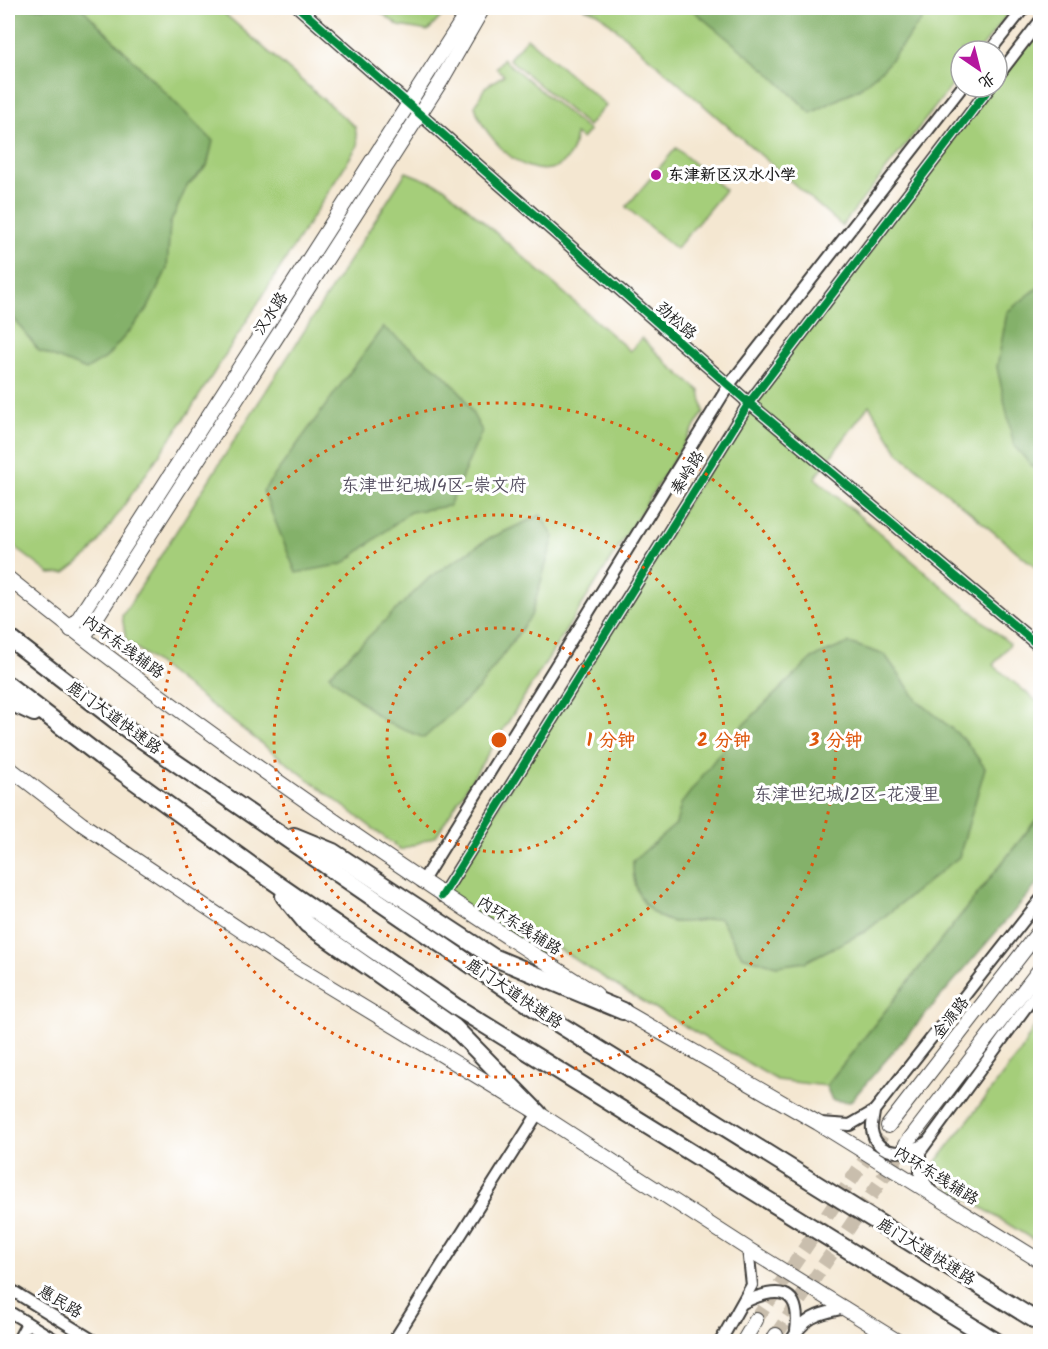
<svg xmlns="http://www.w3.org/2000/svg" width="1048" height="1349" font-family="Kalam,'LXGW WenKai TC',sans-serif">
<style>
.green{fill:#a5ce7a;stroke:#60754b;stroke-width:1.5}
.forest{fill:#84b16a;stroke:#506643;stroke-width:1.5}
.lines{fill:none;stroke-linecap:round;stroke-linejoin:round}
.major-tunnel{stroke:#c9bead;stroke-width:14;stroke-dasharray:14 7;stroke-linecap:butt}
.minor-casing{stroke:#3c3a37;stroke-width:14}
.major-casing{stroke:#3c3a37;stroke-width:16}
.highway-casing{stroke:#3c3a37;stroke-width:20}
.minor{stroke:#fff;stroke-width:10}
.major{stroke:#fff;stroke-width:14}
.highway{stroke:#fff;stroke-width:16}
.cycleway-casing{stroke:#fff;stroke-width:11}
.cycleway{stroke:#00873e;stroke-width:8}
.ring{fill:none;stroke:#de560d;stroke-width:3;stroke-dasharray:3 6}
.poi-dot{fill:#b5179e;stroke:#fff;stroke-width:2}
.labels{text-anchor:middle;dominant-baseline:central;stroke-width:6;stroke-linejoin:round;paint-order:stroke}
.poi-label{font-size:16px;font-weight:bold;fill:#1c1c1c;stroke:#fff;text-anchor:start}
.street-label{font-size:16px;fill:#1c1c1c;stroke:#fff}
.neighbourhood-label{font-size:18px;fill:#554f61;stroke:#fff}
.centre{fill:#de560d;stroke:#fff;stroke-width:3}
.ring-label{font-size:18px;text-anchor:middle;font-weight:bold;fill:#de560d;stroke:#fff;stroke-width:6;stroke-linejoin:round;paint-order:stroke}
</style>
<rect width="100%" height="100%" fill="#fff"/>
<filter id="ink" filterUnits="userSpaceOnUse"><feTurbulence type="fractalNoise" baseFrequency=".0167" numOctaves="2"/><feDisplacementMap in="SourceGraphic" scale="12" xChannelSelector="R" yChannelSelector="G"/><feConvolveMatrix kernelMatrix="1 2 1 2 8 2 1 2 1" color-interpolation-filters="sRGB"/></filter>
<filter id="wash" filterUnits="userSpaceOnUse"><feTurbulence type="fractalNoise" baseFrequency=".008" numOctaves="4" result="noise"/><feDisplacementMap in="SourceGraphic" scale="24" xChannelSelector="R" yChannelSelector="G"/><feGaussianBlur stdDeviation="1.35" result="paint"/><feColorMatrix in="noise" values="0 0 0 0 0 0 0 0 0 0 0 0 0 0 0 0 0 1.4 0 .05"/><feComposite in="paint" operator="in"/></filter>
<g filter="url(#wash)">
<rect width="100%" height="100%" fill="#f4e7d1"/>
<g class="green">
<polygon points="8,8 218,8 355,127 358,145 189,412 90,554 65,573 50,574 8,542"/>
<polygon points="375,8 449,8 428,31 399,26"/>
<polygon points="584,8 1013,8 979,51 961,51 961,74 842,226 598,13"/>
<polygon points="1040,22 1040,571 899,453 869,405 815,478 1010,644 993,665 1040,704 1040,815 826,1086 777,1080 628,993 548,942 538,957 442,896 749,403 990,87 997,87 997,78"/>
<polygon points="527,38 606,105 588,126 509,59"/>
<path d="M503 59 589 131 582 139 575 134C575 160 555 176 529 167 507 160 480 128 475 106L485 87 504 75 496 68Z"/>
<polygon points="676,148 725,190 676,249 626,207"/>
<polygon points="406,172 444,187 630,351 642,338 669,365 700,391 704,412 436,836 401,850 126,640 122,616"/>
<polygon points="1040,1016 1040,1244 945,1185 936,1176 934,1165 1021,1051"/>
</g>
<g class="forest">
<polygon points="8,8 82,8 213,141 207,166 187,186 170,224 167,269 147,310 106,358 86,370 39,351 8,311"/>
<polygon points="690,8 931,8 885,67 860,88 811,113 767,71"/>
<polygon points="1040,286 1040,475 1014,446 997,367 1007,312"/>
<polygon points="383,327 441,372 462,394 482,431 449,506 410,512 343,564 296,573 263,491"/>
<polygon points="541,515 554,537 531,616 479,688 424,738 385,722 329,675 430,577 488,539"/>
<path d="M849 643 885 655 917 700 964 739 985 768 959 857 866 931 805 962 776 966 742 956 720 918C706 919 682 925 669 921 642 912 632 887 633 861L676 824 681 804 735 733 812 658Z"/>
<polygon points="1040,815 1040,881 850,1102 832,1100 826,1086"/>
</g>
</g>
<g filter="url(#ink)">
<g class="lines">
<g class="major-tunnel">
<polyline points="756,1320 888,1126"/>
<polyline points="776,1335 906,1144"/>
</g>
<defs>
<g id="minor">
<polyline points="299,8 749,403 1040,647"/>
<polyline points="990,51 1024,8"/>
<polyline points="997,77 1040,21"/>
<polyline points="422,882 729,385 962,87"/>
<polyline points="442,896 749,403 990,87"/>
<path d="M874 1111C874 1117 871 1124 872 1130 876 1157 907 1156 925 1143"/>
<polyline points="820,1123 850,1125 874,1111 1040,900"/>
<polyline points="931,1191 920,1175 920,1152 1040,988"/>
<polyline points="8,1288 96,1342"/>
<path d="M743 1303C775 1287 802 1286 796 1331"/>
<polyline points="8,1311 59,1342"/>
<polyline points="17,1342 27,1323"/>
<polyline points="393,1342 538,1113"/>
<polyline points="720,1342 752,1285 748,1249"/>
<path d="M790 1342C805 1316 818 1314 845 1308"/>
</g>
<g id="major">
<path d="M8 578C195 729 393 865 596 994"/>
<polyline points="71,630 470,8"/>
<polyline points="84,637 441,81 483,8"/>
<polyline points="8,767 82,824 287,961 538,1113 748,1249 899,1342"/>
<polyline points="615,1006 818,1123 1040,1261"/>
<polyline points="888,1126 1040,930"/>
<polyline points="906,1144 1040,969"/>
<polyline points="743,1342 756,1320"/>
<polyline points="772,1342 776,1335"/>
</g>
<g id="highway">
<polyline points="8,637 131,732 549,1018 1040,1323"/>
<polyline points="8,685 100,756 270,879 456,1007 997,1342"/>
<polyline points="8,701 34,713"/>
<polyline points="294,836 333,852 493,957 623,1011"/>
<polyline points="284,896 307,924 454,1027 538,1113"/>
</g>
</defs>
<use href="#minor" class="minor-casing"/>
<use href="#major" class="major-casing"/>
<use href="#highway" class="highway-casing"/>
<use href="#minor" class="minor"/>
<use href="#major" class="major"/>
<use href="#highway" class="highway"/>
<defs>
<g id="cycleway">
<polyline points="299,8 749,403 1040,647"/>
<polyline points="442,896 749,403 990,87"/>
</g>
</defs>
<use href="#cycleway" class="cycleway-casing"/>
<use href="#cycleway" class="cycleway"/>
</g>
</g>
<g class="ring">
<circle cx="499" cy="740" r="112"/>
<circle cx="499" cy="740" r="225"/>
<circle cx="499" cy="740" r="337"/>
</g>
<circle class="poi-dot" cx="656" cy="175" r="6"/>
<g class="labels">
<g class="poi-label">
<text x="668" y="175">东津新区汉水小学</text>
</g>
<g class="street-label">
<text transform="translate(271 314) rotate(-57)">汉水路</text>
<text transform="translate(676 321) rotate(41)">劲松路</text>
<text transform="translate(688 473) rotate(-58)">秦岭路</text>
<text transform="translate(123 647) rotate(36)">内环东线辅路</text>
<text transform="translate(114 718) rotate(36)">鹿门大道快速路</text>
<text transform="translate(519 926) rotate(32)">内环东线辅路</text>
<text transform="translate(514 994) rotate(34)">鹿门大道快速路</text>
<text transform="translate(951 1018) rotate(-52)">金源路</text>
<text transform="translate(936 1176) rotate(32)">内环东线辅路</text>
<text transform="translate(926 1252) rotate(32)">鹿门大道快速路</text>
<text transform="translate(60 1302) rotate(31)">惠民路</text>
</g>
<g class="neighbourhood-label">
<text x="434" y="486">东津世纪城14区-崇文府</text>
<text x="847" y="795">东津世纪城12区-花漫里</text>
</g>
</g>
<circle cx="499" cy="740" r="9" class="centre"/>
<g class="ring-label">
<text x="611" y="746">1 分钟</text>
<text x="724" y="746">2 分钟</text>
<text x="836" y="746">3 分钟</text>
</g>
<rect width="1048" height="1349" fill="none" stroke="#fff" stroke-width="30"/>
<g transform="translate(979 69) rotate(145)"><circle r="28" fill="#ffffff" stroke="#a4a4a4" stroke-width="1.5"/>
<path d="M0-4.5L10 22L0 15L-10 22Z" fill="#b5179e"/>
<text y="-9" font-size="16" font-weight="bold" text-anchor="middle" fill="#1c1c1c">北</text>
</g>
</svg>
